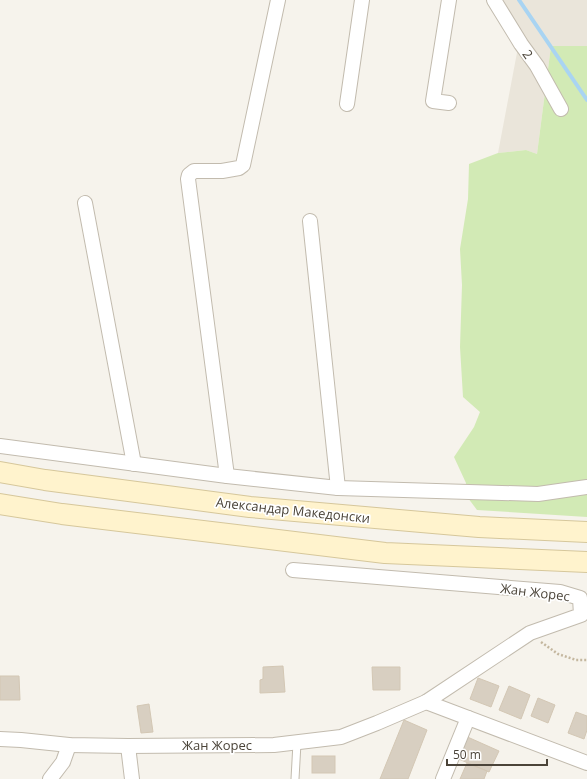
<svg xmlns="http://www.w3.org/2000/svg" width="587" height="779" font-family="'Open Sans',sans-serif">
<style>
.residential{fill:#eae5da}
.green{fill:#d2eab5}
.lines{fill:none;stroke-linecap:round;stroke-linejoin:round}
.stream{stroke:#a9d4f2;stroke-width:4}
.building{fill:#d8cfc1;stroke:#d3c7b4}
.lane-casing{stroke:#c2bbae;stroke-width:9}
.street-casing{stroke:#c2bbae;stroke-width:16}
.secondary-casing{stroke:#d6c79b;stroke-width:22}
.path{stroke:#c4b79f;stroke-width:2.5;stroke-dasharray:2 2;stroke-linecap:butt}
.lane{stroke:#fff;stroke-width:7}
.street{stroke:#fff;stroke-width:14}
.secondary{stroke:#fff3cd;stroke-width:20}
.labels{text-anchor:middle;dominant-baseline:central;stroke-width:3.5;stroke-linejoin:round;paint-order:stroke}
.street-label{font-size:13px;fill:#4b4439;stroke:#fff}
</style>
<rect width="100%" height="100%" fill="#f6f3ec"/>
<polygon class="residential" points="494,0 587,0 587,46 551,46 537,154 526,150 498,153 519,42"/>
<polygon class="green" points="551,46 587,46 587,517 477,510 465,494 466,483 454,457 474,427 480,412 463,397 460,347 462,285 460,249 468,199 469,164 498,153 526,150 537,154"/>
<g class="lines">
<polyline class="stream" points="519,0 587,100"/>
</g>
<g class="building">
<polygon points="283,666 285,692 260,693 260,680 263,679 263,667"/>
<polygon points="372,667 400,667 400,690 373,690"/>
<polygon points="0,676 19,676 20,700 0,700"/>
<polygon points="478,678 499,686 491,707 470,699"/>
<polygon points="509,686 530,695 521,719 499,710"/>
<polygon points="538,698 555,705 548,723 531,716"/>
<polygon points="149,704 153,732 141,733 137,706"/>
<polygon points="576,712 587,716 587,730 584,739 568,733"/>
<polygon points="404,720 427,730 408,779 380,779"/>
<polygon points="463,735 499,751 489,772 454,757"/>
<rect x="312" y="756" width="23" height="17"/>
<polygon points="467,763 487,771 484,779 460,779"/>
</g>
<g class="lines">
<defs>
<polyline id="lane" points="295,779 297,743"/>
<g id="street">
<polyline points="494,0 521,44 537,66 561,109"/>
<polyline points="449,103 433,101 449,0"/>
<polyline points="347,104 362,0"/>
<polyline points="85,203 134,464"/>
<polyline points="310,221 338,488"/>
<polyline points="0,446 227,476 338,488 538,494 587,487"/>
<polyline points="227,476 188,179 189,175 194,171 222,171 239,168 243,165 278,0"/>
<polyline points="426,702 587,763"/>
<polyline points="0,739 21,740 69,745 128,746 274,745 341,737 377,723 426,702 530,633 581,615 580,598 560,592 293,570"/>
<polyline points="128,746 132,779"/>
<polyline points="50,779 63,762 69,745"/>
<polyline points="443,779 468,718"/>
</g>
<g id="secondary">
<polyline points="0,472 45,480 250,507 479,527 587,532"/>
<polyline points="0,504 62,514 385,553 587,562"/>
</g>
</defs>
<use href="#lane" class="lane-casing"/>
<use href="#street" class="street-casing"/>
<use href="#secondary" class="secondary-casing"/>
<polyline class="path" points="541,642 558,654 576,660 587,660"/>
<use href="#lane" class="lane"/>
<use href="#street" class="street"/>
<use href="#secondary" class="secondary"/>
</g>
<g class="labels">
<g class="street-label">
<text transform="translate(528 54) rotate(54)">2</text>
<text transform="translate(293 510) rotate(6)">Александар Македонски</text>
<text transform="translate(535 592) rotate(7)">Жан Жорес</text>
<text x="217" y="745">Жан Жорес</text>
</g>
</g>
<path d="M447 759v6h100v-6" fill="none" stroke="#4b4439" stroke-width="2"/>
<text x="453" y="759" font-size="12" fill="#4b4439" stroke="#ffffff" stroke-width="3" paint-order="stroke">50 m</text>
</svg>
